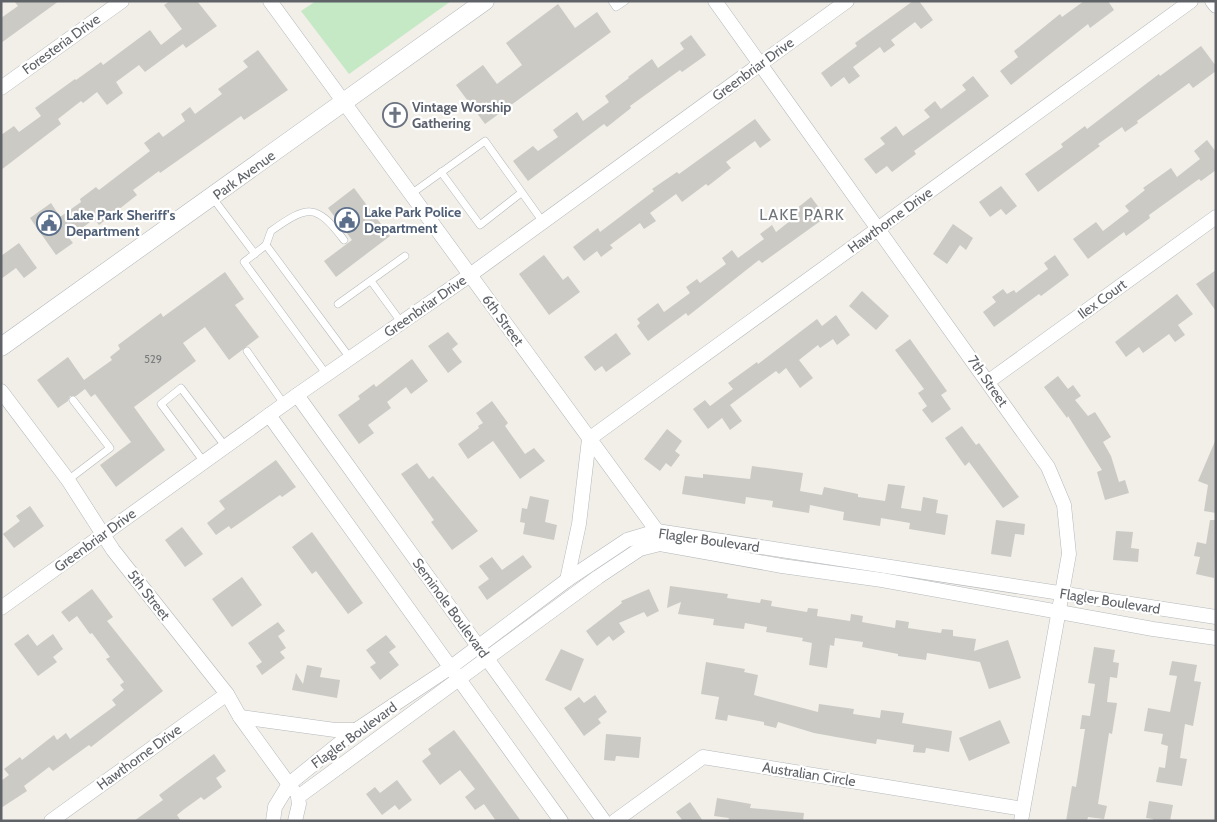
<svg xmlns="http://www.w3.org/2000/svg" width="1217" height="822" font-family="Cabin,sans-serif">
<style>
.green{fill:#c5e8c5}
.building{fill:#cccac5}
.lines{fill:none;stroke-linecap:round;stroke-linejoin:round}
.service-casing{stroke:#b5b8bc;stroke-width:8}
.minor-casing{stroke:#b5b8bc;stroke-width:15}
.tertiary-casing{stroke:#b5b8bc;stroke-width:19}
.service{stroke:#fff;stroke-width:7}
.minor{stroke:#fff;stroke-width:14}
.tertiary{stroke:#fff;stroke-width:18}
.labels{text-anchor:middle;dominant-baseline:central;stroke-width:4.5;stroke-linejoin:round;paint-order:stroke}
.number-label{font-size:11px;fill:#7a7d7f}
.street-label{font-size:14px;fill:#5f6368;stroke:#fff}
.worship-label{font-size:14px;font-weight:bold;fill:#5b616d;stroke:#fff;text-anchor:start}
.service-label{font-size:14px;font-weight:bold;fill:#4e5e75;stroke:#fff;text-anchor:start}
.quarter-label{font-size:16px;letter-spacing:1px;fill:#70757a;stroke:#fff}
</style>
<rect width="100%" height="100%" fill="#f1efe8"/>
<polygon class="green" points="316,1 451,1 349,74 301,11"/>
<g class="building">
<polygon points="14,1 59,1 1,43 1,18 18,6"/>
<polygon points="170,1 197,1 217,26 186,48 183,44 145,72 139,65 116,82 123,93 107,105 97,92 83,103 81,101 58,119 61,124 1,170 1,135 14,126 19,132 41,116 35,108 75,79 76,80 101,62 103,65 150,30 161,45 182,29 164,5"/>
<polygon points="913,1 919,1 933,20 921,29 915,22 891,40 895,45 884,53 880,47 853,67 860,76 849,84 844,77 831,87 821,73 857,46 855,43"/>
<polygon points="1084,1 1108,1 1114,10 1090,28 1088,24 1011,85 1000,71 1018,57 1014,51 1060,14 1062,17"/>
<polygon points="558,4 575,28 597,12 611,32 485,124 456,85 483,65 497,84 522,65 506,43"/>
<polygon points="691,35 706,55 682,72 680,70 630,106 631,108 607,127 604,124 528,181 513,161 533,146 538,151 558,137 553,130 577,112 583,121 609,102 605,96 629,78 628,77 652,59 658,68 684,49 680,43"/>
<polygon points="1201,46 1216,66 1216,71 1193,88 1189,83 1137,121 1138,123 1125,132 1122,127 1098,144 1100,146 1038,192 1025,174 1063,147 1061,144 1085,126 1087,129 1159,74 1160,76"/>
<polygon points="258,50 288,90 244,120 241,116 160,173 159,171 133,190 137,195 99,225 94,219 69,238 73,243 56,255 30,218 51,203 60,217 81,202 80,199 96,187 99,190 150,151 144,143 159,132 163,137 185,121 181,114 190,107 195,114 222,94 218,89 248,67 243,61"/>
<polygon points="973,76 989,96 914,151 916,154 892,172 887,166 876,174 864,159 885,144 880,138 896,126 903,136 930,117 924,110 935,101 941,109 966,90 962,85"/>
<polygon points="755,119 771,140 760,148 755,141 726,162 731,168 708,186 706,184 682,202 676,194 650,213 656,221 644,229 640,223 610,245 613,248 601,257 597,251 584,261 573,247 598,228 600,232 654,191 652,189 677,172 679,174"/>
<polygon points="1207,140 1216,152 1216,170 1201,181 1199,179 1149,215 1150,218 1126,236 1124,232 1088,259 1073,239 1096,222 1103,231 1129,211 1125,206 1145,190 1143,188 1171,168 1177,177 1200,159 1194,151"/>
<polygon points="1001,186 1017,206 1006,215 1001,209 990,217 979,202"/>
<polygon points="354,188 390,236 336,277 324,261 352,240 328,208"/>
<polygon points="811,197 826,217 762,263 759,260 688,316 686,313 648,341 637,326 640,323 637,319 658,303 664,312 690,293 686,287 697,279 700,283 726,264 722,258 732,250 738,258 764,239 760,234 772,225 776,232 795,217 791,213"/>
<polygon points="953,224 973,238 966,250 960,245 947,264 933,254"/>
<polygon points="19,243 37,268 24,278 16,268 1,279 1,256"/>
<polygon points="544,255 563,280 568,276 580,292 549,315 519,274"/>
<polygon points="1055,255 1069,275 1041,296 1039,294 994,327 983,312 996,302 992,297 1003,289 1007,294 1014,290 1016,293 1048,269 1044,263"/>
<polygon points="1216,270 1216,311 1196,284"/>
<polygon points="225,272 244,299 235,305 259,337 229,360 205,327 183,343 196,361 134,407 165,450 116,487 100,465 131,442 95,394 91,397 85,389 76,396 70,396 68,401 58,408 37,380 68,357 84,380 112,360 110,357 120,349 118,345 161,313 163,317"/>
<polygon points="862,291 889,316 876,330 849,306"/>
<polygon points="1177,294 1193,314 1178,325 1185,335 1175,342 1169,334 1143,353 1139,347 1126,357 1115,342"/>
<polygon points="836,315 850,335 837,345 833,339 820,348 818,345 799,360 813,378 800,388 786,368 779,374 776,371 730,405 742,421 730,430 722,418 708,429 693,409 705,400 710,406 733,389 728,383 757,362 758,364 817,319 822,326"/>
<polygon points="448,332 458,344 452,349 462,362 448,373 428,346"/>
<polygon points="616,333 631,354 606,372 602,366 595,371 584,357"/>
<polygon points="910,339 947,391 941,395 951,409 932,423 922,410 927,406 918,393 924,389 895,350"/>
<polygon points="412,359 428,381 411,394 406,387 387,402 391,408 368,425 374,433 359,444 338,415 360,399 358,396 374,384 376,387"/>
<polygon points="1058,376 1068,389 1073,385 1081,396 1075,400 1088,416 1095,412 1111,437 1103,442 1111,456 1119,482 1125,480 1129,493 1105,500 1097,472 1102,470 1068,416 1067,418 1044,387"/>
<polygon points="492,401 508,423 505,426 525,454 534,448 545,461 520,479 493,441 468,459 458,444 479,428 478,426 483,423 476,413"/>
<polygon points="962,426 976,445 979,443 1019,497 1003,508 969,462 965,466 945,438"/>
<polygon points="667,429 682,441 675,451 680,455 671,467 666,463 660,471 644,459"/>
<polygon points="1216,439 1216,513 1204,511 1208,485 1198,481"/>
<polygon points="276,460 296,487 282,497 280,495 231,529 229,526 216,535 207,523 225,509 219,501"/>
<polygon points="417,463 429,479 433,476 478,531 452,550 431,522 434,520 401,474"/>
<polygon points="752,466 803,473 800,491 822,495 824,487 858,494 858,497 885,501 888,484 905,486 901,508 921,511 923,497 938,500 936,513 948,515 945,535 909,529 910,523 881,518 880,526 843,520 844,512 810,505 809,513 772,507 773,501 746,497 745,504 682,494 685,476 703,478 703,474 750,479"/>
<polygon points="530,496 549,500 545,522 557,525 554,540 523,534 525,523 520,522 522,508 527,509"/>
<polygon points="30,506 44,526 14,548 3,534 20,521 16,516"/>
<polygon points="996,520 1025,524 1024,535 1015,534 1011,557 991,554"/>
<polygon points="1210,520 1216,520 1214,578 1196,574 1200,557 1194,556 1197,542 1206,544"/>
<polygon points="182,527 203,554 185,567 165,540"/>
<polygon points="1116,531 1133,532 1131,548 1139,549 1138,562 1113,560"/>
<polygon points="312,532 363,603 348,614 316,571 312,574 292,547"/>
<polygon points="523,555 532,567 487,600 478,587 489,579 479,566 492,557 502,570"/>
<polygon points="242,577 262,605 232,627 212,599"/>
<polygon points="670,586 728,594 727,598 760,603 761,599 772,601 771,606 807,612 808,608 818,609 817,616 850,621 851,614 863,616 862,622 895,628 896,620 909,622 908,628 941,633 942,629 953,630 953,636 976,639 974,651 1008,640 1021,678 989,689 980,662 927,653 926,660 898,656 898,654 862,647 863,642 835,638 834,646 830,645 827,668 809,665 812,643 802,641 803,638 766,632 767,627 745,623 744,629 713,625 714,619 678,614 681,602 667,608"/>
<polygon points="92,589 113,617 107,621 163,691 91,747 89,745 53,771 49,767 24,786 27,791 1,808 1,781 9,775 4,769 20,757 22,760 54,735 57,740 66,733 70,739 116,705 112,700 124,690 120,685 124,682 106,659 110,657 92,633 90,634 77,616 69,622 61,612"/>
<polygon points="649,589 659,611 647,617 644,612 619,623 625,632 613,641 609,636 597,646 586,631 622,603 621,601"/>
<polygon points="278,622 285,631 278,636 286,648 280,652 285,658 262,675 256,666 262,662 248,643"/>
<polygon points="28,634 37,646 53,634 63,649 53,657 57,662 38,676 14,644"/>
<polygon points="386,635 396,647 389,652 399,665 380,680 370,667 376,663 366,650"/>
<polygon points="1094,647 1115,650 1113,662 1119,663 1117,678 1110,677 1107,702 1117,703 1112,734 1109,733 1098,804 1107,806 1104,819 1088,817 1087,821 1066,821 1072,786 1076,787 1085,729 1080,729 1082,715 1090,716 1095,684 1088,683"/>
<polygon points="561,649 584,659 571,691 545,680"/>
<polygon points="1172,661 1197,665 1194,681 1201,682 1193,726 1185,724 1180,758 1187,759 1182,786 1156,782 1159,767 1165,768 1168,746 1161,744 1163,734 1144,731 1148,708 1170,712 1177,676 1169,675"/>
<polygon points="706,662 745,669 744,672 758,675 754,695 818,712 819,704 854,709 853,714 880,718 881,710 904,713 902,723 952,731 949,752 926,748 925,753 913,752 914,745 877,739 876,744 864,742 814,733 778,722 776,728 764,725 764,722 728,715 727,721 715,719 719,697 701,694"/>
<polygon points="307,665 322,668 320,677 340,680 337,698 292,690 296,673 303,684"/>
<polygon points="595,695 607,712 598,719 601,723 584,736 564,708 579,697 584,703"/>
<polygon points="1000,720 1010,743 969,761 959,738"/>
<polygon points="454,730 481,766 521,821 496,821 484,804 475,810 465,797 475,789 460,770 440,785 422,761 431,754 428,749"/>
<polygon points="606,734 641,737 639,758 616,756 615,761 604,760"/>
<polygon points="214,754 226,771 216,778 222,787 204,800 201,797 183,810 177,815 181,821 134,821 163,800 159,795"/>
<polygon points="397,780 412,800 399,810 395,805 382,815 366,794 375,787 380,793"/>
<polygon points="717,798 751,804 750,808 804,813 803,821 728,821 729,818 714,816"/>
<polygon points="1149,801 1173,805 1170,821 1153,821 1153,819 1146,818"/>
<polygon points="690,802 703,821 683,821 676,812"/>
</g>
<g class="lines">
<defs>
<g id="service">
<polyline points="612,1 616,7 625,1"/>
<polyline points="441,172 480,225 521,193"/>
<polyline points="411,194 485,141 543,222"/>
<polyline points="212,197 255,254"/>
<path d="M266 245 271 231C308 205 316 203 344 240"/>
<polyline points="371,281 401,322"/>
<polyline points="338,304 405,256"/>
<polyline points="247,351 284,404"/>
<polyline points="327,375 244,262 266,245 350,358"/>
<polyline points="204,462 161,404 181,388 225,446"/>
<polyline points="68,480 110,448 73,400"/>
</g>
<g id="minor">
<polyline points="270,1 657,531 659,539"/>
<polyline points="715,1 1048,467 1064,505 1069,554 1021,821"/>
<polyline points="1212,1 1216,6"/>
<polyline points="1,88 122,1"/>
<polyline points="989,381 1216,217"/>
<polyline points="1,391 68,480 113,550 227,694 240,717 293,790"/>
<polyline points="297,395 604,821"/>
<polyline points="269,415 561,821"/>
<polyline points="567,580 579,524 589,439 1191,1"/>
<polyline points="1,608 297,395 470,275 847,1"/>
<polyline points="240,717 335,730 356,730"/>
<polyline points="51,821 227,694"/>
<polyline points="273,821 275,807 289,784 356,730 451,667 567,580 627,540 657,531 1216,617"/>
<polyline points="295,821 299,804 298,797 598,577 640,549 660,544 782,566 882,580 1153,629 1216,638"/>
<polyline points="615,821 703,757 1023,809"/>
</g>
<polyline id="tertiary" points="1,347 485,1"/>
</defs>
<use href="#service" class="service-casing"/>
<use href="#minor" class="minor-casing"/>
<use href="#tertiary" class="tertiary-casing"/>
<use href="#service" class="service"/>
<use href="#minor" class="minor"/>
<use href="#tertiary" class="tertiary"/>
</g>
<defs>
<symbol id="church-ring" viewBox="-11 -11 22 22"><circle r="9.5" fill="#fff" stroke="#6b7280" stroke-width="1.5"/><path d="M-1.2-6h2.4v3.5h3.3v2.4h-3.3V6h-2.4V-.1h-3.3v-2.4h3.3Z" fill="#6b7280"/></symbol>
<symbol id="civic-ring" viewBox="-11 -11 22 22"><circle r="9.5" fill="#fff" stroke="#5c6f8a" stroke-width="1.5"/><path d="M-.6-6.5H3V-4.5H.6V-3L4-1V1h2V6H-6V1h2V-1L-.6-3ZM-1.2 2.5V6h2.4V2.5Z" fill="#5c6f8a"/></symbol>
</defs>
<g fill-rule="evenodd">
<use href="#church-ring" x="381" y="101" width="28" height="28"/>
<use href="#civic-ring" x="333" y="206" width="28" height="28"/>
<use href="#civic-ring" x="35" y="209" width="28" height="28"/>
</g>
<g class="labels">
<g class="number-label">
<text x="153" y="359">529</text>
</g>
<g class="street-label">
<text transform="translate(61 44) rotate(-36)">Foresteria Drive</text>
<text transform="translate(753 69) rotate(-36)">Greenbriar Drive</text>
<text transform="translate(244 175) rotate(-36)">Park Avenue</text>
<text transform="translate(890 220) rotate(-36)">Hawthorne Drive</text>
<text transform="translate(1102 299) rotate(-36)">Ilex Court</text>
<text transform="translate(425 306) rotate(-35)">Greenbriar Drive</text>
<text transform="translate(503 320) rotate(54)">6th Street</text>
<text transform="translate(988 381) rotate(55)">7th Street</text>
<text transform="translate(95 540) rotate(-36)">Greenbriar Drive</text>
<text transform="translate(709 540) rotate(8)">Flagler Boulevard</text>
<text transform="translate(149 595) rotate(52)">5th Street</text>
<text transform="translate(1110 601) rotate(9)">Flagler Boulevard</text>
<text transform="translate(451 608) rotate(54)">Seminole Boulevard</text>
<text transform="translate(354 735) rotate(-36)">Flagler Boulevard</text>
<text transform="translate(139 757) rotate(-36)">Hawthorne Drive</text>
<text transform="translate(809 774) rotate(9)">Australian Circle</text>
</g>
<g class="worship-label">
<text x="412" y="107">Vintage Worship<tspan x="412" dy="16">Gathering</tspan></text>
</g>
<g class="service-label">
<text x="364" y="212">Lake Park Police<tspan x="364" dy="16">Department</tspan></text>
<text x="66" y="215">Lake Park Sheriff's<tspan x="66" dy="16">Department</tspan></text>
</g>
<g class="quarter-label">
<text x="802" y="214">LAKE PARK</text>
</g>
</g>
<rect width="1217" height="822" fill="none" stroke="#5f6368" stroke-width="5"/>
</svg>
